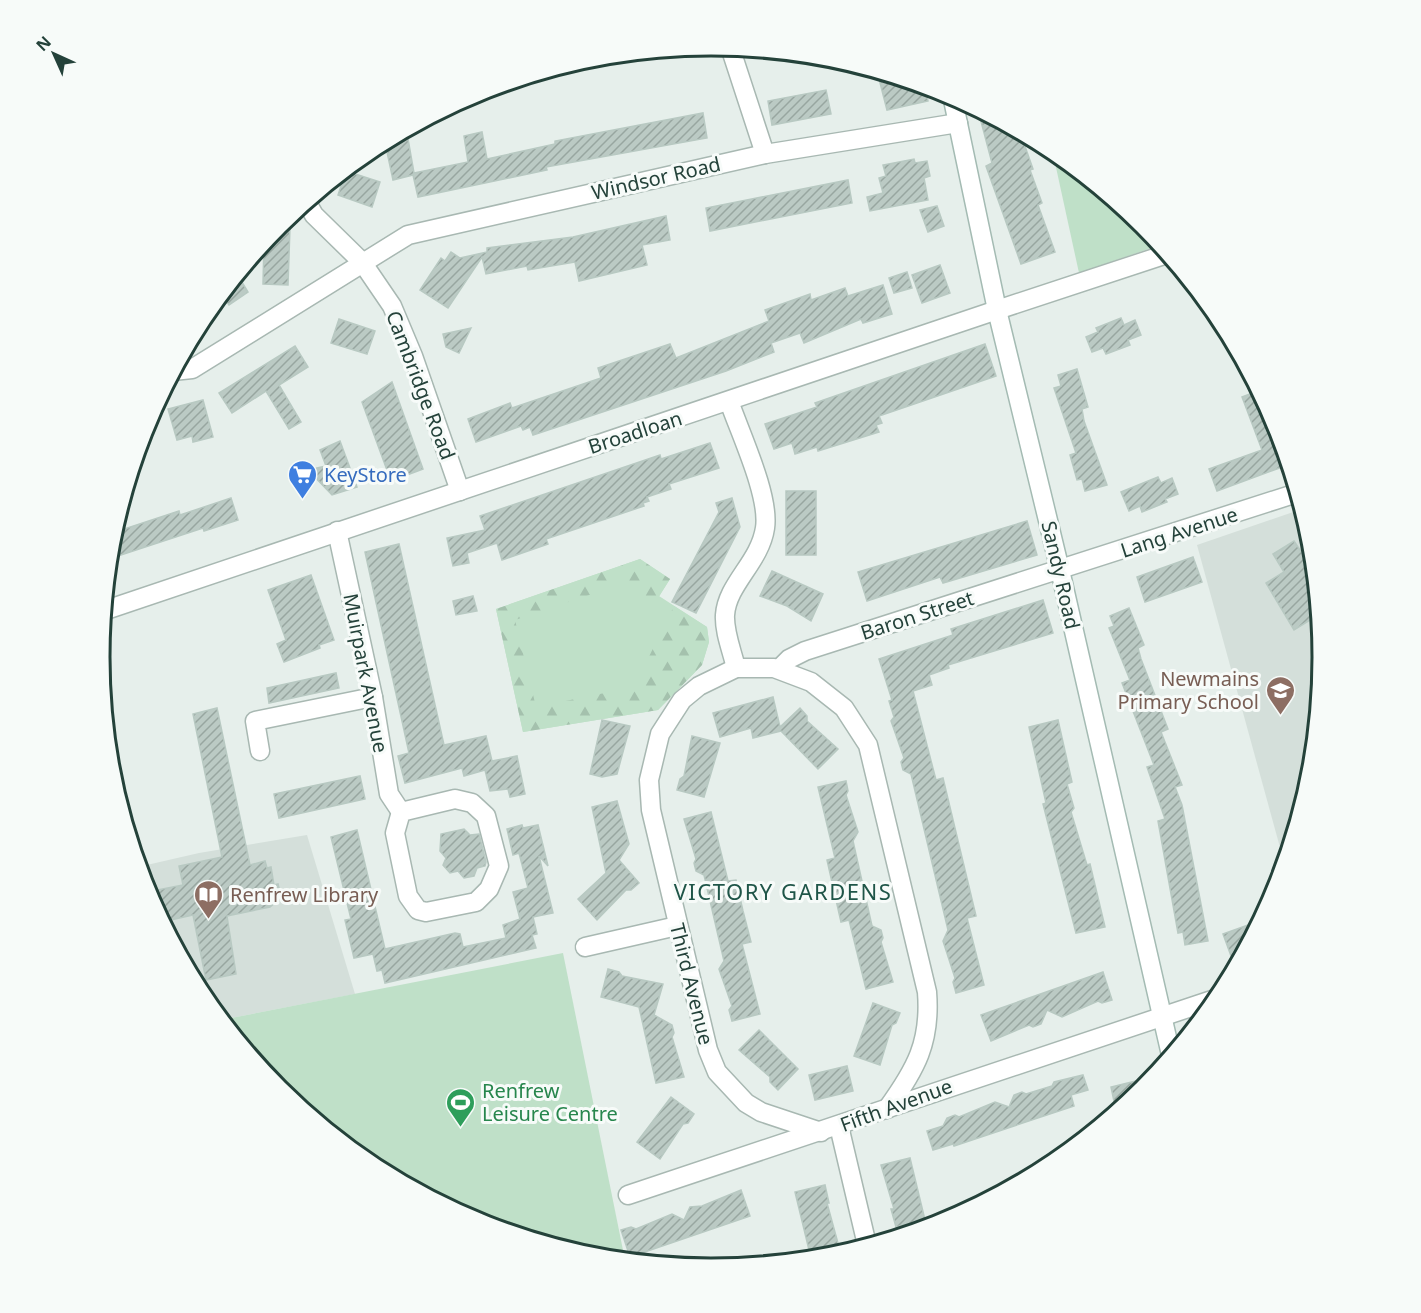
<svg xmlns="http://www.w3.org/2000/svg" width="1421" height="1313" font-family="'Noto Sans',sans-serif">
<style>
.built{fill:#d4dfda}
.green{fill:#bfe0c8}
.forest{fill:url(#forest-firs)}
.building{fill:url(#building-hatch);stroke:#b8c9c2;stroke-width:1.5}
.lines{fill:none;stroke-linecap:round;stroke-linejoin:round}
.minor-casing{stroke:#a8b8b2;stroke-width:21}
.tertiary-casing{stroke:#a8b8b2;stroke-width:21}
.secondary-casing{stroke:#a4bbb3;stroke-width:21}
.minor{stroke:#fff;stroke-width:18}
.tertiary{stroke:#fff;stroke-width:18}
.secondary{stroke:#fff;stroke-width:18}
.labels{text-anchor:middle;dominant-baseline:central;stroke-width:6;stroke-linejoin:round;paint-order:stroke}
.street-label{font-size:20px;fill:#24423a;stroke:#f7fbf9}
.shop-label{font-size:20px;fill:#366cbe;stroke:#f7fbf9;text-anchor:start}
.education-label{font-size:20px;fill:#785e54;stroke:#f7fbf9;text-anchor:end}
.leisure-label{font-size:20px;fill:#27864d;stroke:#f7fbf9;text-anchor:start}
.quarter-label{font-size:22px;letter-spacing:1.5px;fill:#1f5548;stroke:#f7fbf9}
.rim{fill:none;stroke:#24423a;stroke-width:3}
</style>
<defs>
<pattern id="forest-firs" width="22" height="20" patternUnits="userSpaceOnUse" patternTransform="scale(1.5)"><rect width="22" height="20" fill="#bfe0c8"/><path d="M5 1l3.5 6h-7zM16 11l3.5 6h-7z" fill="#a4c1ad"/></pattern>
<pattern id="building-hatch" width="6" height="6" patternUnits="userSpaceOnUse" patternTransform="scale(1.5)"><rect width="6" height="6" fill="#bbcac4"/><path d="M-1 1l2-2M0 6l6-6M5 7l2-2" fill="none" stroke="#98a6a0"/></pattern>
</defs>
<rect width="100%" height="100%" fill="#e6efeb"/>
<g class="built">
<polygon points="1302,509 1310,538 1322,657 1310,776 1284,862 1197,545"/>
<polygon points="307,835 355,994 221,1020 202,996 145,890 138,867 199,853"/>
</g>
<g class="green">
<polygon points="1052,149 1143,224 1160,245 1079,273"/>
<polygon points="640,559 670,579 659,596 707,627 709,642 702,665 658,710 523,732 496,609"/>
<polygon points="563,953 625,1260 591,1256 476,1221 370,1165 278,1089 221,1020"/>
</g>
<polygon class="forest" points="640,559 670,579 652,608 622,584 515,620 536,707 634,687 674,606 707,627 709,642 702,665 658,710 523,732 496,609"/>
<g class="building">
<polygon points="877,71 924,85 928,101 887,110"/>
<polygon points="826,90 831,114 772,125 768,101"/>
<polygon points="978,110 1020,132 1033,169 1030,170 1042,203 1038,205 1055,252 1021,264 986,166 992,163"/>
<polygon points="703,113 707,138 546,167 547,170 418,197 413,175 393,180 387,152 407,133 414,173 468,162 464,136 482,132 487,159 555,144 555,141"/>
<polygon points="914,159 915,163 927,161 930,176 924,178 928,200 870,211 867,197 883,193 879,178 886,176 883,165"/>
<polygon points="346,171 380,182 372,207 338,195"/>
<polygon points="848,180 852,203 710,231 706,208"/>
<polygon points="937,206 944,226 928,232 920,210"/>
<polygon points="666,216 670,240 642,245 647,265 579,281 575,262 528,270 527,266 486,274 482,257 448,308 420,290 441,258 445,261 451,252 460,258 487,252 487,248 573,237"/>
<polygon points="276,226 290,227 288,285 263,284 264,241"/>
<polygon points="940,265 950,293 922,303 912,275"/>
<polygon points="907,272 912,288 894,293 889,278"/>
<polygon points="237,274 248,292 229,305 221,294"/>
<polygon points="883,285 892,314 863,323 861,319 804,343 800,333 771,343 774,352 726,371 533,435 530,427 523,430 521,426 476,442 468,419 510,403 512,408 601,378 598,368 670,344 676,358 769,321 765,310 810,294 811,300 845,288 848,296"/>
<polygon points="1121,318 1124,325 1135,320 1141,335 1128,340 1130,345 1106,354 1103,348 1092,352 1086,337 1098,332 1096,328"/>
<polygon points="339,319 375,331 367,354 331,343"/>
<polygon points="471,328 459,353 446,347 443,334"/>
<polygon points="985,344 996,376 879,416 882,423 876,425 879,432 818,451 817,447 795,454 792,443 774,449 765,424 817,407 815,403"/>
<polygon points="295,346 308,367 279,385 301,422 289,429 266,391 232,413 219,393"/>
<polygon points="1077,369 1088,407 1082,409 1084,421 1107,485 1085,491 1082,479 1077,480 1070,455 1076,453 1054,388 1061,386 1058,375"/>
<polygon points="392,382 423,469 391,481 362,402"/>
<polygon points="1258,391 1276,423 1280,439 1275,440 1285,466 1217,491 1209,469 1262,450 1242,397"/>
<polygon points="203,400 213,437 193,442 192,436 177,440 168,409"/>
<polygon points="340,441 357,487 332,495 308,470 326,466 320,450"/>
<polygon points="710,443 719,468 669,484 671,489 647,497 649,501 643,503 644,506 546,539 548,544 502,560 497,543 467,553 469,563 453,566 447,538 485,530 480,516 660,455 661,459"/>
<polygon points="1158,477 1161,483 1172,478 1178,494 1165,499 1167,502 1142,512 1140,506 1129,511 1121,492"/>
<rect x="786" y="491" width="30" height="64"/>
<polygon points="231,498 238,520 204,531 203,528 109,559 112,533 179,511 180,515"/>
<polygon points="732,498 740,527 696,613 672,602 719,512 716,503"/>
<polygon points="1027,521 1037,555 943,583 940,577 867,601 858,572"/>
<polygon points="1294,541 1306,559 1312,556 1318,615 1294,630 1266,583 1284,572 1273,554"/>
<polygon points="399,544 444,745 486,736 492,761 517,756 525,794 510,797 508,789 490,791 485,770 464,776 462,768 405,783 398,756 409,753 365,552"/>
<polygon points="1193,557 1202,582 1145,602 1137,577"/>
<polygon points="772,571 823,594 811,621 787,606 760,596"/>
<polygon points="311,575 334,640 319,645 320,648 284,662 277,644 286,640 268,590"/>
<polygon points="473,596 477,611 456,615 453,601"/>
<polygon points="1043,600 1053,633 948,665 949,668 929,675 932,685 913,691 936,780 943,778 976,916 967,918 984,985 956,993 953,982 955,978 943,941 948,930 911,774 903,770 901,762 904,758 891,721 894,717 889,701 892,700 879,659 953,635 951,629"/>
<polygon points="1129,608 1144,645 1138,648 1141,659 1168,729 1161,732 1182,785 1175,787 1182,805 1208,941 1185,945 1183,932 1178,933 1158,821 1165,819 1147,767 1154,765 1122,683 1130,680 1109,628 1114,626 1110,616"/>
<polygon points="336,673 339,688 269,703 267,688"/>
<polygon points="773,697 780,727 800,708 807,716 807,721 838,749 818,769 781,731 753,738 751,728 720,737 713,713"/>
<polygon points="217,708 250,865 265,861 267,868 271,867 274,885 278,884 282,900 276,902 270,907 227,916 236,974 206,980 193,915 162,922 147,892 183,885 179,866 222,857 193,714"/>
<polygon points="602,720 630,726 617,774 602,777 590,774"/>
<polygon points="1058,720 1072,782 1067,784 1074,808 1071,812 1087,865 1090,864 1105,927 1076,933 1043,804 1046,803 1029,727"/>
<polygon points="692,736 720,743 704,797 677,790 680,779 684,776"/>
<polygon points="360,776 365,799 279,818 274,794"/>
<polygon points="846,781 848,791 846,795 858,832 853,841 872,926 881,930 883,938 881,942 893,982 866,989 849,920 841,922 827,860 835,858 818,787"/>
<polygon points="617,801 629,844 619,860 639,883 631,890 626,890 597,920 578,899 606,873 592,807"/>
<polygon points="711,812 728,881 736,880 743,911 751,942 742,944 760,1014 732,1021 729,1010 732,1006 719,969 724,961 704,875 696,871 694,863 696,859 684,819"/>
<polygon points="522,825 523,828 538,825 548,866 539,856 553,913 533,917 537,934 532,935 536,948 385,983 382,970 377,971 373,954 354,958 345,920 351,919 331,837 357,830 385,949 455,933 460,934 463,947 506,938 503,925 520,919 513,892 528,888 519,853 513,855 507,829"/>
<polygon points="464,829 470,835 479,834 486,862 485,866 477,868 474,876 464,878 458,871 450,873 443,865 446,858 440,851 441,834"/>
<polygon points="1259,921 1256,927 1235,967 1223,934"/>
<polygon points="608,969 619,972 622,976 663,984 654,1015 672,1025 674,1033 672,1037 684,1077 656,1083 639,1007 601,997"/>
<polygon points="1103,972 1112,1000 1102,1003 1098,1001 1062,1017 1047,1010 1041,1024 1033,1027 1029,1025 991,1041 981,1015"/>
<polygon points="873,1003 900,1013 896,1023 892,1025 880,1065 854,1056"/>
<polygon points="759,1030 798,1069 778,1090 770,1082 770,1077 739,1050"/>
<polygon points="847,1066 853,1091 815,1100 809,1075"/>
<polygon points="1083,1075 1088,1090 1071,1095 1074,1106 954,1146 953,1144 933,1150 927,1131 943,1126 947,1118 955,1115 959,1117 995,1102 1009,1107 1014,1095 1022,1092 1026,1094 1052,1086 1054,1082"/>
<polygon points="1152,1077 1143,1089 1116,1111 1111,1087"/>
<polygon points="671,1097 694,1114 688,1123 683,1124 660,1159 637,1142"/>
<polygon points="910,1158 925,1220 896,1227 891,1209 894,1209 881,1165"/>
<polygon points="825,1185 829,1203 827,1203 839,1247 810,1254 795,1192"/>
<polygon points="741,1190 750,1216 630,1257 621,1230 631,1227 636,1229 672,1214 684,1220 690,1207 702,1206"/>
</g>
<g class="lines">
<defs>
<g id="minor">
<polyline points="730,47 765,154"/>
<polyline points="306,201 314,215 362,262 392,306 413,356 460,491"/>
<polyline points="997,310 1167,254"/>
<polyline points="173,371 192,369 408,235 765,154 958,123"/>
<path d="M729 401C740 433 770 496 765 528 760 562 727 584 725 615 724 632 732 651 736 668"/>
<polyline points="337,531 373,697 389,794 401,812"/>
<polyline points="779,669 789,659 805,651 1297,493"/>
<polyline points="260,751 255,721 373,697"/>
<polygon points="455,799 472,803 486,816 499,866 489,889 476,902 426,912 418,910 408,896 395,833 401,812"/>
<polyline points="585,947 677,926"/>
<polyline points="839,1126 867,1245"/>
<path d="M821 1132 761 1112 746 1103 717 1072 708 1050 651 810 649 780 660 734 682 700 699 686 736 668H774L811 682 844 708 868 745 927 992C931 1042 916 1069 887 1109"/>
<polyline points="628,1195 1218,998"/>
</g>
<polyline id="tertiary" points="103,611 997,310"/>
<polyline id="secondary" points="952,95 997,310 1060,570 1171,1055"/>
</defs>
<use href="#minor" class="minor-casing"/>
<use href="#tertiary" class="tertiary-casing"/>
<use href="#secondary" class="secondary-casing"/>
<use href="#minor" class="minor"/>
<use href="#tertiary" class="tertiary"/>
<use href="#secondary" class="secondary"/>
</g>
<defs>
<symbol id="supermarket-pin" viewBox="-11 -11 22 30"><path d="M0 17L-7.5 6A9.5 9.5 0 1 1 7.5 6Z" fill="#3f7fe0" stroke="#f7fbf9"/><path d="M-6-5.5h2.5l.6 2H6L4.5 2H-2.5L-4.4-4H-6ZM-1.5 3.2a1.3 1.3 0 1 0 .1 0ZM3 3.2a1.3 1.3 0 1 0 .1 0Z" fill="#fff"/></symbol>
<symbol id="school-pin" viewBox="-11 -11 22 30"><path d="M0 17L-7.5 6A9.5 9.5 0 1 1 7.5 6Z" fill="#8d6e63" stroke="#f7fbf9"/><path d="M0-5L7-2L0 1L-7-2ZM-4 1L0 2.5L4 1V4Q0 6-4 4Z" fill="#fff"/></symbol>
<symbol id="library-pin" viewBox="-11 -11 22 30"><path d="M0 17L-7.5 6A9.5 9.5 0 1 1 7.5 6Z" fill="#8d6e63" stroke="#f7fbf9"/><path d="M-6-4Q-3-5.5-.7-3.5V5Q-3 3-6 4ZM6-4Q3-5.5 .7-3.5V5Q3 3 6 4Z" fill="#fff"/></symbol>
<symbol id="stadium-pin" viewBox="-11 -11 22 30"><path d="M0 17L-7.5 6A9.5 9.5 0 1 1 7.5 6Z" fill="#2e9e5b" stroke="#f7fbf9"/><path d="M0-5a6.5 5 0 1 0 0 10a6.5 5 0 1 0 0-10ZM-3.5-1.8h7v3.6h-7Z" fill="#fff"/></symbol>
</defs>
<g fill-rule="evenodd">
<use href="#supermarket-pin" x="286" y="458" width="33" height="45"/>
<use href="#school-pin" x="1264" y="674" width="33" height="45"/>
<use href="#library-pin" x="192" y="878" width="33" height="45"/>
<use href="#stadium-pin" x="444" y="1086" width="33" height="45"/>
</g>
<g class="labels">
<g class="street-label">
<text transform="translate(656 178) rotate(-13)">Windsor Road</text>
<text transform="translate(421 385) rotate(69)">Cambridge Road</text>
<text transform="translate(635 432) rotate(-18)">Broadloan</text>
<text transform="translate(1179 532) rotate(-18)">Lang Avenue</text>
<text transform="translate(1061 575) rotate(77)">Sandy Road</text>
<text transform="translate(917 615) rotate(-18)">Baron Street</text>
<text transform="translate(366 673) rotate(79)">Muirpark Avenue</text>
<text transform="translate(692 984) rotate(76)">Third Avenue</text>
<text transform="translate(896 1105) rotate(-20)">Fifth Avenue</text>
</g>
<g class="shop-label">
<text x="324" y="474">KeyStore</text>
</g>
<g class="education-label">
<text x="1259" y="678">Newmains<tspan x="1259" dy="23">Primary School</tspan></text>
<text x="230" y="894" text-anchor="start">Renfrew Library</text>
</g>
<g class="leisure-label">
<text x="482" y="1090">Renfrew<tspan x="482" dy="23">Leisure Centre</tspan></text>
</g>
<g class="quarter-label">
<text x="783" y="891">VICTORY GARDENS</text>
</g>
</g>
<path d="M0 0H1421V1313H0ZM110 657a601 601 0 1 1 1202 0a601 601 0 1 1-1202 0Z" fill="#f7fbf9" fill-rule="evenodd"/>
<path class="rim" d="M110 657a601 601 0 1 1 1202 0a601 601 0 1 1-1202 0Z"/>
<g transform="translate(54 54) rotate(315)" stroke="#f7fbf9" stroke-width="4.5" paint-order="stroke">
<path d="M0-4.5L10 22L0 15L-10 22Z" fill="#24423a"/>
<text y="-9" font-size="16" font-weight="bold" text-anchor="middle" fill="#24423a">N</text>
</g>
</svg>
